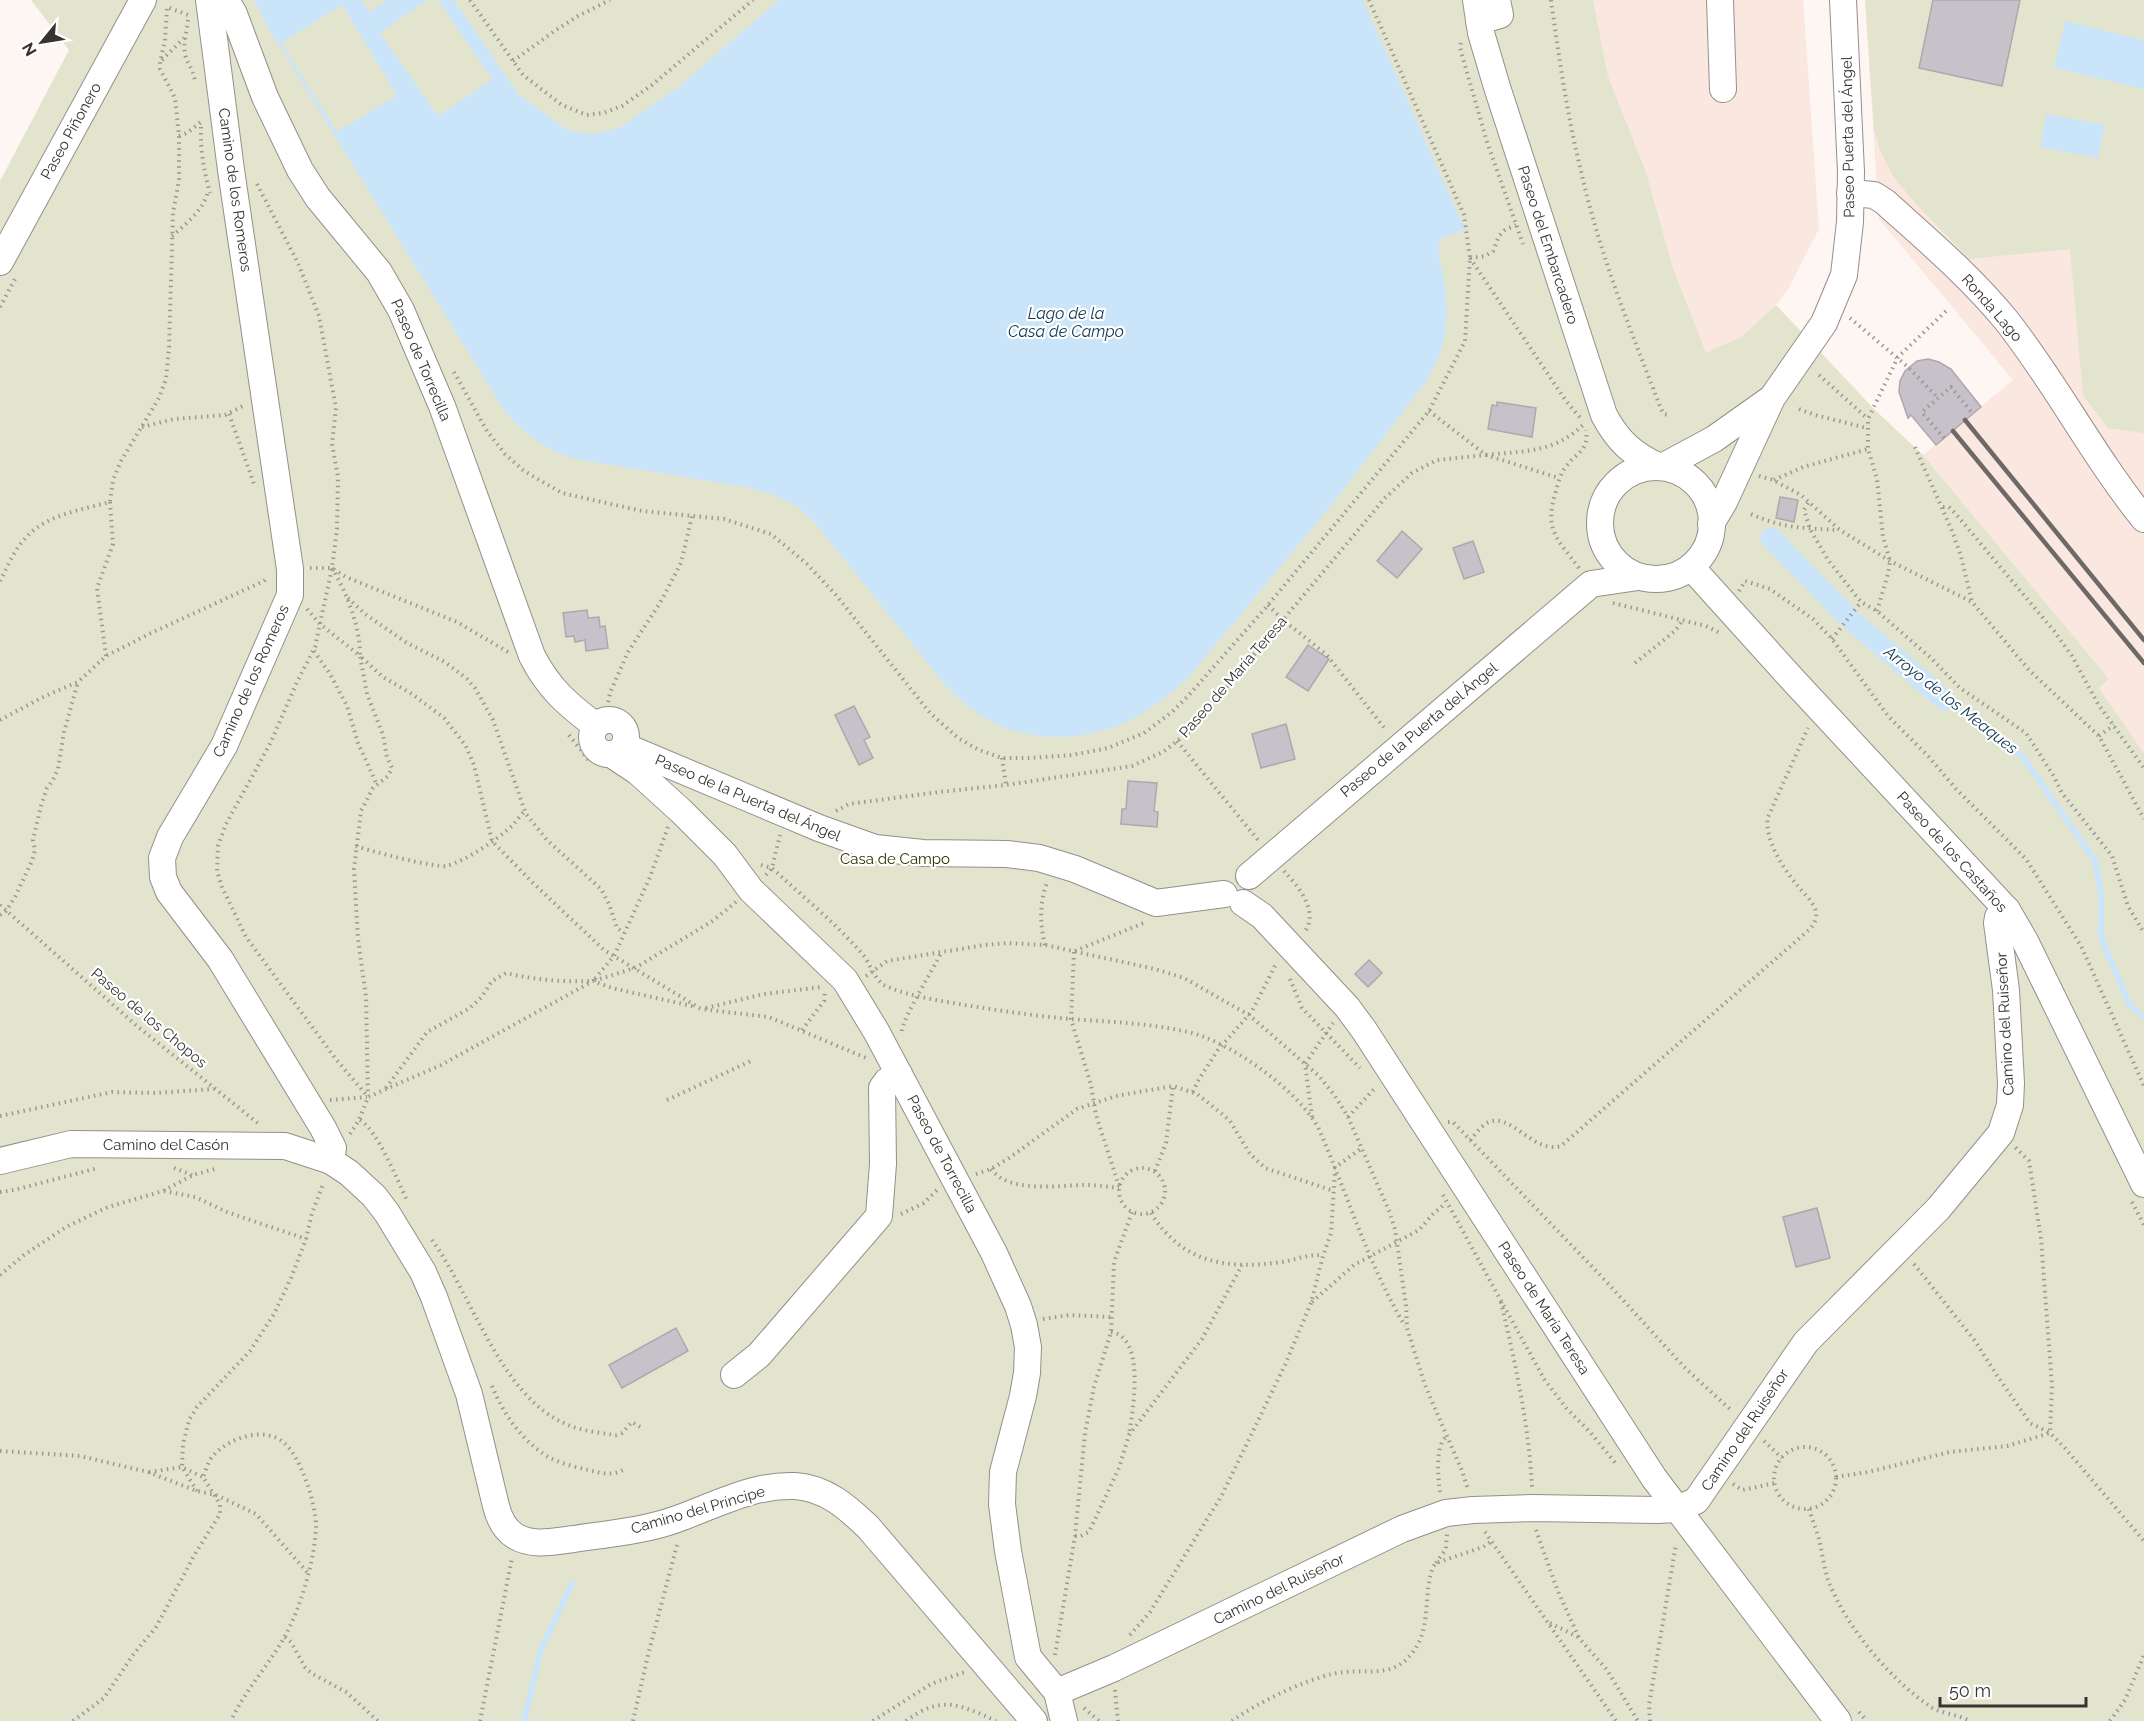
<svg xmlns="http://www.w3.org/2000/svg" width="2144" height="1721" font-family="Raleway,sans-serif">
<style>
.built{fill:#f9e7e0}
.green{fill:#e3e4cd}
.water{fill:#cae4fa;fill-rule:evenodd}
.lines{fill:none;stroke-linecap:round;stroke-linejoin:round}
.stream{stroke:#cae4fa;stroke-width:6}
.canal{stroke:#cae4fa;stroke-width:21}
.building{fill:#c7c1c9;stroke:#ada8af;stroke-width:1.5}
.minor-casing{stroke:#978e8a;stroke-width:28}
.path{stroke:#9d9795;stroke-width:4;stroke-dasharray:1.5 4.5;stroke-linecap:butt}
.minor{stroke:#fff;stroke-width:26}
.rail{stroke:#6e6967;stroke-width:4.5}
.labels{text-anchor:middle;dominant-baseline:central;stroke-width:4.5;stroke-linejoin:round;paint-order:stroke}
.street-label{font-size:15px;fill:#363331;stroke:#fff}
.park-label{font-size:15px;fill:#2f3000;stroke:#fff}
.water-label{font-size:16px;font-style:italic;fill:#0f3651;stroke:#fff}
</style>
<rect width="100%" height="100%" fill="#fef6f3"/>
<g class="built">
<polygon points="1593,0 1803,0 1819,229 1788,289 1776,305 1741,337 1706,354 1673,268 1646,172 1608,76"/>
<polygon points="1865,0 2144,0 2144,753 2099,688 2109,679 1923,455 2013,380 1879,219"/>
</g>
<g class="green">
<polygon points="31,0 1593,0 1608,76 1646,172 1673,268 1706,353 1741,337 1776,305 1874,409 1923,455 2109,679 2099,688 2144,753 2144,1721 0,1721 0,181 69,50"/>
<polygon points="1865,0 2144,0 2144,433 2108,428 2083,395 2070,249 1969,259 1916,204 1893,176 1880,150 1874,129"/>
</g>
<g class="water">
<path d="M254 0H361L370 12 387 0H427L380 33 438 116 492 79 438 0H454L518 94 569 131 593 134 619 128 676 89 779 0H1363L1465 230 1442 238 1439 243C1437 254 1441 264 1443 275 1450 317 1448 346 1425 383L1334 502 1187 679C1173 691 1159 703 1143 713 1096 742 1033 746 985 718 970 709 957 697 946 686L815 523 798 507 776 496 752 488 574 459C545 449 524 434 505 412L266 24ZM342 5 397 95 337 132 281 43Z"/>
<polygon points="2065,21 2144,40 2144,89 2054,68"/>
<polygon points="2046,114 2105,125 2098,158 2040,147"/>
</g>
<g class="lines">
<g class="stream">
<polyline points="1945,700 2001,737 2023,757 2095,861 2101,893 2101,937 2129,1004 2144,1017"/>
<polyline points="524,1721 541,1649 572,1584"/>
</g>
<polyline class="canal" points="1771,538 1852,621 1945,700"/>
</g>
<g class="building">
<polygon points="1933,0 2020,0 2002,86 1919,68"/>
<polygon points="1928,359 1939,362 1951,369 1981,407 1936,445 1911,415 1908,418 1899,392 1900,381 1905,371 1917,361"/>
<polygon points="1497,402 1536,408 1532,437 1488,429 1492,405 1497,406"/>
<polygon points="1780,497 1798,500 1794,522 1776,518"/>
<polygon points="1402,531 1422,549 1397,578 1377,561"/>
<polygon points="1473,541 1484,572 1464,579 1453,548"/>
<polygon points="587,610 588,618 599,617 600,627 605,626 608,648 586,651 585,640 575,642 574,636 566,637 563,613"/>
<polygon points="1308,645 1329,659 1308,691 1286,677"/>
<polygon points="854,706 870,737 864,740 873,758 859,765 835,715"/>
<polygon points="1286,724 1295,759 1261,768 1252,734"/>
<polygon points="1128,781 1157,783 1154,811 1158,812 1157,827 1121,824 1122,809 1126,809"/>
<polygon points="1369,960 1382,973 1368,987 1355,974"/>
<polygon points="1817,1208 1830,1258 1796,1267 1783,1217"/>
<polygon points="676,1328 688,1351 622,1388 609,1365"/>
</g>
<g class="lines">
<defs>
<g id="minor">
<polyline points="209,0 231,170 290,569 290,595 224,746 170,837 162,858 163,877 169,892 220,959 323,1128 333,1148 331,1161"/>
<path d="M226 0 234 14 265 97 300 170 318 198 379 272 401 310 442 406 532 656C549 689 567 704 596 726"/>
<path d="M1476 0 1481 33 1497 87 1604 415C1617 440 1633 455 1658 466"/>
<polyline points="1720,0 1723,89"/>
<polyline points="1479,21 1500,15 1497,0"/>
<path d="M1850 193 1874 195 1885 202C1927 240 1970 276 2006 320 2056 383 2093 456 2144 519"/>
<polyline points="0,262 143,0"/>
<polyline points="1662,467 1714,439 1769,400"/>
<circle cx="1656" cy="523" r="56"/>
<polyline points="1711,524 1724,502 1772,398 1824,323 1844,275 1850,222 1851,172 1843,0"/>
<polyline points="1691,567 1794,681 2007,910 2025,941 2144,1184"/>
<circle cx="609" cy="737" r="17"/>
<polyline points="624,746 819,828 875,848 923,853 1007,854 1039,858 1075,869 1156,903 1224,894"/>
<polyline points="611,754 638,772 681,811 725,855 751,890 845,980 876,1031 994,1253 1018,1306 1024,1325 1028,1347 1027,1373 1023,1396 1003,1472 1002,1504 1008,1551 1028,1657 1057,1692 1064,1721"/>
<polyline points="1249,876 1591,584 1638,577"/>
<polyline points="1243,903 1262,916 1347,1007 1364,1030 1654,1478 1838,1721"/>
<path d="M0 1161 71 1144 285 1146 331 1161 349 1173 374 1196 387 1213 423 1272 434 1297 469 1394 496 1506C499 1518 504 1529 515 1536 533 1547 555 1541 574 1539 608 1534 644 1531 677 1519 714 1506 753 1484 795 1486 826 1488 847 1507 868 1527L1034 1721"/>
<polyline points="734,1375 759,1355 879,1216 883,1164 882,1088 887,1081 899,1074"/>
<polyline points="1057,1692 1114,1668 1402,1529 1446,1513 1473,1510 1532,1508 1657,1510 1676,1509 1696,1501 1806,1342 1938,1209 2001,1133 2010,1105 2011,1083 2006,990 1997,923 1998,917 2007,910"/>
</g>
</defs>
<use href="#minor" class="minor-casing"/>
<g class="path">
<polyline points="470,0 523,75 562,105 587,115 603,113 622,106 652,85 753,0"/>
<path d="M1551 0C1559 57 1567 115 1581 171 1599 253 1631 331 1661 409L1664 414 1669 415"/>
<path d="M188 20C187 31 183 43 185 54 187 64 193 68 195 81"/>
<polyline points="1461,43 1460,48 1487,142 1523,244"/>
<polyline points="162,60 184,38"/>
<polyline points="513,61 556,30 578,16 610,0"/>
<path d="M201 127C200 150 204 171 210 193"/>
<polyline points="179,136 187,133 202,121"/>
<polyline points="257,184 298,263 319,316 336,408 332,444 338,477 337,529 332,568 315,647 298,680 271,742 226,824 218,846 217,871 222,887 246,937 335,1058 368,1097"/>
<path d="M172 236C186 224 205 209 208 190"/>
<polyline points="1470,258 1566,401 1582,420"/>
<polyline points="1470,258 1485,256 1493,251 1499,236 1505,230 1516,225"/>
<polyline points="0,307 15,279"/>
<polyline points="1850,318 1908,367 1938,398"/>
<polyline points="454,372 487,431 505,454 524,471 562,493 642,511 724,519 771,534 807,564 836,595 930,713 958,738 979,750 1002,758 1029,758 1072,755 1108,748 1144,733 1172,712 1189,695 1268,605 1429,411 1465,341 1470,258 1464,215 1369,0"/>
<polyline points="1819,375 1868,419"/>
<polyline points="1799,409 1815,415 1867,428"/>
<path d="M1429 411 1486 455C1524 451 1556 453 1585 423"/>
<polyline points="229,414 254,484"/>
<polyline points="142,427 174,419 225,415 245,405"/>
<polyline points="1944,438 1922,412 1951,387 1973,414"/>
<polyline points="1915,447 1952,531 1961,556 1972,602"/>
<polyline points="1759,476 1773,480 1801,495 1840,530 1890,561 1972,602 2029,670 2099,736 2144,819"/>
<polyline points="1774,480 1803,467 1868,449"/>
<polyline points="1808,503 1804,510 1810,529 1828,560 1861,602 1877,611 1932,659 1960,688 2026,733 2053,775 2062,793 2112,856 2128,906 2144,933"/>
<polyline points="1943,507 1949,507 1955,513 2054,631 2072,656 2098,704 2144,768"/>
<path d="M1751 514C1784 529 1805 528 1839 530"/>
<polyline points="310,568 332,568 346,577 457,622 508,652"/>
<path d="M332 568C346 591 361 629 360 656L383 677 412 694 444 718 466 746 474 765 492 841 533 883 604 950 701 1009 769 1017 866 1058"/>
<path d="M1579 568C1556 538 1544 529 1556 491 1558 482 1561 472 1567 465 1577 452 1589 451 1586 430"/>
<path d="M0 581C7 568 13 552 23 541 43 515 81 510 110 502L113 480 121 461 159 398 166 379 169 347 173 213 179 180V136L175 98 160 69V62L165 41 167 7 191 16"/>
<polyline points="1739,591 1745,581 1770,589 1813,619 1832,639 1888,716 1929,757 1956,789 2026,859 2081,946 2144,1086"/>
<polyline points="348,598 365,614 407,643 445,662 467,679 475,688 493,720 526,814 547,840 601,889 609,904 617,928 624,933"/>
<polyline points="1613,603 1706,626 1720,633"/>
<polyline points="1268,605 1283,620 1326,654 1386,730"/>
<polyline points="307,609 320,624 360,656 367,694 383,735 387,757 392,768 388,776 373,788 361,811 354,869 358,939 366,997 368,1096"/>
<polyline points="1877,611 1888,574 1890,561 1883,537 1877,479 1868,449 1868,419 1898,357 1946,311"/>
<polyline points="1832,639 1861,602"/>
<polyline points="314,651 330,674 347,706 358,743 377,785"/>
<polyline points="106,656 97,588 113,544 110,502"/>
<polyline points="1635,663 1675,631 1683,620"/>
<polyline points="607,708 610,693 628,652 660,603 681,563 692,516"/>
<polyline points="0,720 45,696 78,682 106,656 151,633 264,581 268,577"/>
<polyline points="569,735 590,762"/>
<polyline points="2099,736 2114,725"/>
<polyline points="1177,741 1258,840"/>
<polyline points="1002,758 1006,785"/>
<polyline points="836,811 849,804 939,792 1006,785 1132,766 1163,752 1190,731 1385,498 1412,473 1437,460 1486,455 1559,478"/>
<polyline points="668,827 650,877 614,956 593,981 635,968 711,922 736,902"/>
<path d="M356 846C370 851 435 868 446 866 466 861 498 839 513 825 517 820 521 815 525 811"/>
<path d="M761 865 772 868C803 897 837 924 864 956 872 967 875 982 888 987 910 996 935 1000 959 1004 996 1010 1034 1016 1071 1019 1111 1022 1149 1023 1188 1032 1231 1042 1296 1089 1318 1127 1347 1193 1368 1264 1405 1326"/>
<path d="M1284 871C1298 886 1318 910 1306 930"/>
<polyline points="766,875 772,868 780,835"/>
<polyline points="0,905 137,1026 259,1124"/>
<polyline points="0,915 6,911 15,897 32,861 35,850 33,840 41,806 47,788 53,780 58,769 64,732 78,682"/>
<path d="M1045 945C1040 924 1039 904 1047 883"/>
<polyline points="1075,951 1146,922"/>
<polyline points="1074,952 1071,1019 1091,1085 1096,1115 1119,1186"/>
<polyline points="866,976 887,961 985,945 1007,943 1045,945 1155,969 1184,978 1249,1015 1319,1076 1335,1096 1348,1117 1389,1211 1395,1229 1406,1306 1407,1328 1425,1385 1462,1471 1468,1489"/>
<polyline points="1290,979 1302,1008 1360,1068"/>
<polyline points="706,1008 764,994 822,987"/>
<polyline points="802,1030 824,1001 825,990"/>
<path d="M902 1031C902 1019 934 968 941 953"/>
<path d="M386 1088 427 1032 470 1008 481 998 492 981 506 973C535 980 563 982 592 981"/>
<polyline points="1193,1092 1199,1079 1218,1050 1252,1011 1277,962"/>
<polyline points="330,1100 367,1097"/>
<polyline points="667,1100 753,1060"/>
<polyline points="0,1116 112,1092 155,1093 214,1089"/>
<polyline points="1312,1117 1305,1064 1333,1023"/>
<polyline points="1348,1117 1376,1087"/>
<path d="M360 1120C378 1131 397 1180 407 1200"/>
<polyline points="1448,1122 1453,1122 1601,1276 1686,1369 1732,1411"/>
<polyline points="350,1134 359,1120 368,1097 441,1065 593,981 612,988 696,1007"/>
<path d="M1470 1140C1475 1135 1480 1127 1487 1123 1510 1110 1532 1154 1561 1146L1810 929C1814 924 1817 919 1816 912 1814 902 1803 893 1797 885 1783 868 1764 839 1768 817L1808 728"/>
<circle cx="1142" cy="1191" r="23"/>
<polyline points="174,1168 192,1175"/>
<polyline points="1334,1168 1362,1148"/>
<path d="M991 1169C1010 1194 1058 1185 1086 1185 1097 1185 1108 1187 1119 1188"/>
<polyline points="1155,1171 1166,1143 1173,1086"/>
<polyline points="976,1174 991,1169 1009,1158 1077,1109 1116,1096 1173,1086 1197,1094 1222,1114 1230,1121 1250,1154 1265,1168 1334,1191"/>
<polyline points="164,1191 195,1197 227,1212 306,1239"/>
<polyline points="0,1192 14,1190 98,1168"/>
<polyline points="1443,1195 1544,1379 1567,1409 1590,1432 1617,1465"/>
<polyline points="2132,1202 2144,1225"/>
<path d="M1151 1213C1182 1263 1226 1270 1282 1262 1295 1260 1310 1253 1323 1256"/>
<polyline points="901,1214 924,1203 937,1190"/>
<path d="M432 1240C472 1295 501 1397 566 1424 581 1431 600 1433 616 1435L622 1433 632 1422 640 1427"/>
<polyline points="1914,1264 1975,1341 1996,1374 2030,1423 2050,1433 2064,1447 2144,1541"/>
<polyline points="0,1275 24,1255 66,1227 108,1207 163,1191 193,1175 215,1169"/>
<polyline points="1312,1302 1354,1265 1419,1230 1433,1214 1446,1203"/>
<path d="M1501 1302C1515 1362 1529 1425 1532 1487"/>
<polyline points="1043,1319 1070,1315 1111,1317"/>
<path d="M1111 1332C1146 1337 1133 1410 1129 1434"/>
<path d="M492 1386C503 1413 520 1438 545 1455 558 1463 575 1467 589 1470 603 1474 613 1476 625 1469"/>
<polyline points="1764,1441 1782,1458"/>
<circle cx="1805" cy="1478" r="31"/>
<polyline points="0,1451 80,1456 148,1472 197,1491 216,1495 256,1514 307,1572"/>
<polyline points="149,1472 182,1467 203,1477"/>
<polyline points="1836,1477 1868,1472 1950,1452 2007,1446 2050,1433 2052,1386 2041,1239 2029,1161 2015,1147"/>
<polyline points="1733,1484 1742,1490 1775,1483"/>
<polyline points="197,1491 182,1467 183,1444 189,1420 197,1407 250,1351 274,1314 291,1278 306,1239 312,1213 324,1182"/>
<path d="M1440 1492C1438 1478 1435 1446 1446 1437"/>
<path d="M1809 1509C1812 1519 1816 1529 1819 1539 1822 1552 1824 1567 1828 1580 1845 1625 1890 1680 1931 1707 1942 1714 1958 1714 1969 1721"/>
<polyline points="1536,1530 1557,1589 1579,1638 1607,1670 1638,1721"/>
<polyline points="1485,1532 1616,1721"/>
<polyline points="1075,1536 1081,1536 1089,1532 1119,1468 1129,1435 1202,1339 1242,1265"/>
<polyline points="1436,1563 1446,1549 1447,1534"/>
<polyline points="1550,1623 1578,1637"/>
<polyline points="1130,1635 1150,1612 1222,1495 1285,1365 1311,1303 1323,1256 1331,1233 1335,1171"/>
<polyline points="285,1637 291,1642 305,1667 311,1673 346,1692 378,1721"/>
<polyline points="1055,1655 1075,1536 1085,1433 1094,1387 1111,1332 1114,1262 1132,1212"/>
<polyline points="1115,1690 1118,1721"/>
<polyline points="1084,1708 1099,1721"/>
<polyline points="1859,1712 1867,1721"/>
<path d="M73 1721 104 1698 133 1655 156 1627 195 1554 220 1514V1504L203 1477C206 1470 208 1461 213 1456 228 1438 264 1426 283 1442 301 1456 316 1504 316 1526 315 1559 301 1607 285 1636 269 1665 245 1690 231 1721"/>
<polyline points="480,1721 512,1558"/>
<polyline points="633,1721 648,1655 678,1541"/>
<polyline points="873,1721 931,1684 965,1672"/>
<path d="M906 1721C941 1695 959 1704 996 1721"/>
<path d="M1232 1721C1257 1703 1302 1681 1332 1674 1365 1666 1396 1684 1418 1644 1430 1621 1424 1591 1433 1567L1436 1563 1483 1547 1492 1541"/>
<polyline points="1650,1721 1649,1705 1676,1544"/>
<polyline points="2110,1721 2125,1700 2144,1655"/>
</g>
<use href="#minor" class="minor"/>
<g class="rail">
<polyline points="1965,420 2144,640"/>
<polyline points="1953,431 2144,663"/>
</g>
</g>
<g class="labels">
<g class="street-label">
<text transform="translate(71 131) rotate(-61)">Paseo Piñonero</text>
<text transform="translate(1848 137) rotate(-91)">Paseo Puerta del Ángel</text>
<text transform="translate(235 190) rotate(82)">Camino de los Romeros</text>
<text transform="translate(1548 245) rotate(72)">Paseo del Embarcadero</text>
<text transform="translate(1992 308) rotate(49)">Ronda Lago</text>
<text transform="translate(421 360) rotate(67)">Paseo de Torrecilla</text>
<text transform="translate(1233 677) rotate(-49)">Paseo de María Teresa</text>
<text transform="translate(251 681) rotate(-66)">Camino de los Romeros</text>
<text transform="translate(1419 730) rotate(-40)">Paseo de la Puerta del Ángel</text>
<text transform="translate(748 798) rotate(23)">Paseo de la Puerta del Ángel</text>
<text transform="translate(1952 852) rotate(48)">Paseo de los Castaños</text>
<text transform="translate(149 1018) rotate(40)">Paseo de los Chopos</text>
<text transform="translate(2005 1024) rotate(-93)">Camino del Ruiseñor</text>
<text x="166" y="1145">Camino del Casón</text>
<text transform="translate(942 1154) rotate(62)">Paseo de Torrecilla</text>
<text transform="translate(1544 1308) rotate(57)">Paseo de María Teresa</text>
<text transform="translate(1745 1430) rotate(-56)">Camino del Ruiseñor</text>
<text transform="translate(698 1510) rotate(-16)">Camino del Príncipe</text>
<text transform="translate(1279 1589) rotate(-26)">Camino del Ruiseñor</text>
</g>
<g class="park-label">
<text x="895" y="859">Casa de Campo</text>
</g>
<g class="water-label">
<text x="1066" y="313">Lago de la<tspan x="1066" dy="18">Casa de Campo</tspan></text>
<text transform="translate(1951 700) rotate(38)">Arroyo de los Meaques</text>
</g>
</g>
<g transform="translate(42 42) rotate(240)" stroke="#ffffff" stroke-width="4.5" paint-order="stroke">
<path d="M0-4.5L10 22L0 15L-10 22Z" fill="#363331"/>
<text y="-9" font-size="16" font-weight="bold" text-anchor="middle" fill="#363331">N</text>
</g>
<path d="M1940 1697v9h146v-9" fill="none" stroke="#363331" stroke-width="3"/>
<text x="1949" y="1697" font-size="18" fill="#363331" stroke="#ffffff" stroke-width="4.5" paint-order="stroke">50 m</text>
</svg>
